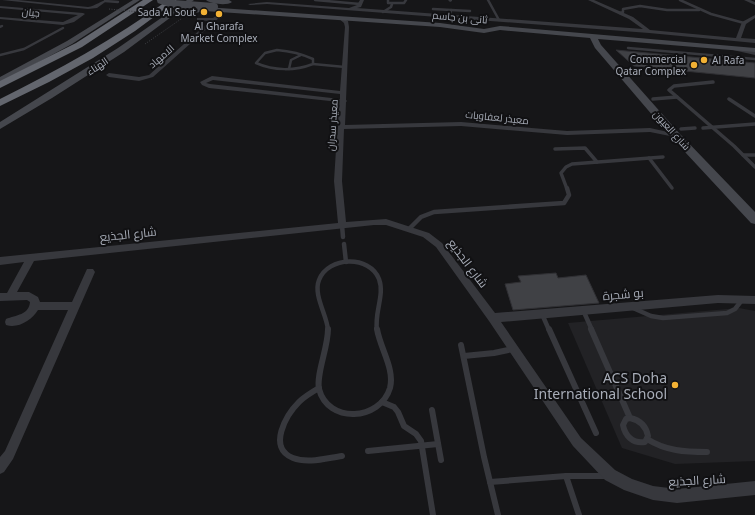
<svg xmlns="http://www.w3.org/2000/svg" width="755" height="515" font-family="'Noto Sans',Cairo,sans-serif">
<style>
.built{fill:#222225}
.building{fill:#404145;stroke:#303034}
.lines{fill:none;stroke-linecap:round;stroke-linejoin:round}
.street-tunnel{stroke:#333438;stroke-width:5;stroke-dasharray:5 2.5;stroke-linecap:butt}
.path{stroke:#3d3f44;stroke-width:1;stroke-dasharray:1 1.5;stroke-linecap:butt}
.lane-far3{stroke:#37383d;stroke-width:2.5}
.lane-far2{stroke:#37383d;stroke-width:3.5}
.lane-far1{stroke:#37383d;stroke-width:4.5}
.lane{stroke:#37383d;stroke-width:6}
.street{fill:#37383d;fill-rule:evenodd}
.secondary{fill:#45474d;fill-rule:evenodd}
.highway{fill:#63666e;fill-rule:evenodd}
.path-bridge{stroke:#3d3f44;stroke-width:1;stroke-dasharray:1 1.5;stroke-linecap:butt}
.secondary-bridge{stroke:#45474d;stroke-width:8}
.poi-dot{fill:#f2b134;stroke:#111113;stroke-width:1.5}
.labels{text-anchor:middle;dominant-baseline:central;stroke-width:4;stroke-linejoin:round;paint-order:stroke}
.far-street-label{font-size:10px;fill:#a8adb8;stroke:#111113}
.far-poi-label{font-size:10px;fill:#a8adb8;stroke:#111113;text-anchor:end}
.street-label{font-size:12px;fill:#a8adb8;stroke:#111113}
.near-poi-label{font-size:14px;fill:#a8adb8;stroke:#111113;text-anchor:end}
</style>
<rect width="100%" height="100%" fill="#161618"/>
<polygon class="built" points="739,308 755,311 755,461 675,464 622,448 568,323"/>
<g class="building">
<polygon points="616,50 755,63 755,78 634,66"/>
<polygon points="556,273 558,278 586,275 599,303 513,310 505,284 521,282 518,276"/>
</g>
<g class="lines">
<polyline class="street-tunnel" points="218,17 224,12"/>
<polyline class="path" points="145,44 181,19"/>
<g class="lane-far3">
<polyline points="315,0 360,4"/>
<polyline points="388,0 388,3 404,3 406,0"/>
<polyline points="488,0 499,20"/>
<polyline points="680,0 711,14 744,23"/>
<polyline points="105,1 118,2"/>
<polyline points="433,9 451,10 450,17"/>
<polyline points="451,10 470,11"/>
<polyline points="383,12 391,7 392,4"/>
<polyline points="620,13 623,12 623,9 640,6 667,10 699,10"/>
<polyline points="0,27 2,26"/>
<polyline points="628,48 755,59"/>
<path d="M277 50C289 51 302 54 313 59V64C295 71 274 71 256 63L265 53Z"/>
<polyline points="0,55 24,49 63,28"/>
<polyline points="313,64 345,67"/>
<polyline points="289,69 291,60 301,55"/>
</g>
<g class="lane-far2">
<polyline points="713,82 674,86 669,90 734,146 755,167"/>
<polyline points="653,99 677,97"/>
<polyline points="729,99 755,116"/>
<polyline points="703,128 755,124"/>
<polyline points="681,129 695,128"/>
<polyline points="555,149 585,148 597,162"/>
<polyline points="743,155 755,155"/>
<polyline points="649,158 672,188"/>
<polyline points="567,189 561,173 566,167 572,164 663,157"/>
</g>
<g class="lane-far1">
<polyline points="342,225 343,237"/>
<polyline points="409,229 421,217 434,212 564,203 569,195 567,188"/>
<polyline points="344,244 346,262"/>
<polyline points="633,308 651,316 663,318 727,313 735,309 742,300"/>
<polyline points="583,310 592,330"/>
<polyline points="542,314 549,330"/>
<path d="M328 330C327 315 313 295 319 280 328 256 370 255 379 279 385 295 374 313 377 330"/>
</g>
<g class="lane">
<path d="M328 329C328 348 316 374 319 389 328 424 380 421 390 388 395 369 380 348 377 329"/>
<polyline points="549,329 596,433"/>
<polyline points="591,329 630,418"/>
<polyline points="461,345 484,457 498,515"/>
<polyline points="464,356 494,353 513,349"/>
<path d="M319 388C312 392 305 396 299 402 286 415 267 448 293 458 308 464 327 458 342 456"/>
<polyline points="382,402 394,407 398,412 404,426 416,434 421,441 433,515"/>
<polyline points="432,410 441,460"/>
<path d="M630 418C640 420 646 426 648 436L645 442C633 444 625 436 623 425L626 419Z"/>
<path d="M647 439C666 451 685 452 707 452"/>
<polyline points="368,451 438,444"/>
<polyline points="566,476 579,515"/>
<polyline points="490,482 566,476 606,476"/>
</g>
<g class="street">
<path d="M2 0H18L88 7C96 6 101 0 108 0L97 8 88 9Z"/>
<polygon points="360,0 364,0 361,7 357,8 643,29 629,19 588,0 594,0 633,17 650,30 736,38 742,22 755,15 755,18 746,24 741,38 755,39 755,43 649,33 267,4 250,5 248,4 267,2 349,8 357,5"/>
<polygon points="448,0 452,0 452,1 450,2"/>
<polygon points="744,0 750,0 755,2 755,5"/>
<polygon points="0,6 83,13 85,14 74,22 63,25 0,19 0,17 63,22 78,15 0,8"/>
<polygon points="216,16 220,17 153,77 139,81 109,77 106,75 109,73 139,77 149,75 210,21 197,20 197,18 213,18"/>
<path d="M340 17 348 21 349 27 346 100 347 101 346 102 345 125 461 122 567 131 650 128 677 134 678 135 675 137 650 132 567 135 461 126 344 129 342 181 346 222 386 219 429 233 442 243 495 313 718 295 755 296V304L718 303 501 322 581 438 615 470 632 479 653 486 677 489 755 481V495L677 503 653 500 624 490 605 480 573 446 489 321 436 247 423 237 386 225H374L34 261 17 292H29L38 297 40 302H72L87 269H93L95 272 13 459 4 472 0 474V457L5 451 68 310H38C32 320 18 329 6 325L5 322 6 319C16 315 29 315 30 302L27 300 0 301V293H7L24 262 0 265V257L338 223 334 181 339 102 209 88 202 85 200 82 212 76 340 91 345 27 344 23 338 18ZM213 80 340 94V99L210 84 206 83Z"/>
<polygon points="735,47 755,51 755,55 733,50 733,48"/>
</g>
<g class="secondary">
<polygon points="133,0 140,0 72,44 0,83 0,77 67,41"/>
<polygon points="187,0 194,0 124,52 52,98 0,129 0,122 118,48"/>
<path d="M206 0H229L232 2C227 6 211 4 206 0Z"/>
<polygon points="205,7 440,23 484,29 500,26 755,48 755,52 598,39 601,45 679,133 755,212 755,224 751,223 671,137 595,48 590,38 500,30 484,33 440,27 205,11 185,15 182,13"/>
</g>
<g class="highway">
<polygon points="143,0 153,0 82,47 0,88 0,81 76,43"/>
<path d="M168 0H177L135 31 93 58 49 82 0 106V99C58 70 115 39 168 0Z"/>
</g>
<polyline class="path-bridge" points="109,9 189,17"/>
<polyline class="secondary-bridge" points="161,0 174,4 214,7"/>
</g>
<g class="poi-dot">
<circle cx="204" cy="12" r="4"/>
<circle cx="219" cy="14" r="4"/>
<circle cx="704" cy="60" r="4"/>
<circle cx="694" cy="65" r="4"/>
<circle cx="675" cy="385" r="4"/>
</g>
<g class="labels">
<g class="far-street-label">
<text transform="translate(31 12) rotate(6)">جيان</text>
<text transform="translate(460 17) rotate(5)">ثانى بن جاسم</text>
<text transform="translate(161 56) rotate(-41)">الامهاد</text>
<text transform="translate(97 66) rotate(-34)">الهناء</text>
<text transform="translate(497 117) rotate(6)">معيذر لعفاويات</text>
<text transform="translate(332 125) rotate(-86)">معيذر سدران</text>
<text transform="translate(672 130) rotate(48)">شارع العيون</text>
</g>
<g class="far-poi-label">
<text x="196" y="12">Sada Al Sout</text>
<text x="219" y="26" text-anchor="middle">Al Gharafa<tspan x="219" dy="12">Market Complex</tspan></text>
<text x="686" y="59">Commercial<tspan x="686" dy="12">Qatar Complex</tspan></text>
<text x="712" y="60" text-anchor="start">Al Rafa</text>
</g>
<g class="street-label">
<text transform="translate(128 234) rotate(-6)">شارع الجذيع</text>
<text transform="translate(468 263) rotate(53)">شارع الجذيع</text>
<text transform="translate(623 294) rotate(-5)">بو شجرة</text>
<text transform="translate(697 480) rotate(-3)">شارع الجذيع</text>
</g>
<g class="near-poi-label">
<text x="667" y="377">ACS Doha<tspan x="667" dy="16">International School</tspan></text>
</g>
</g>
</svg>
